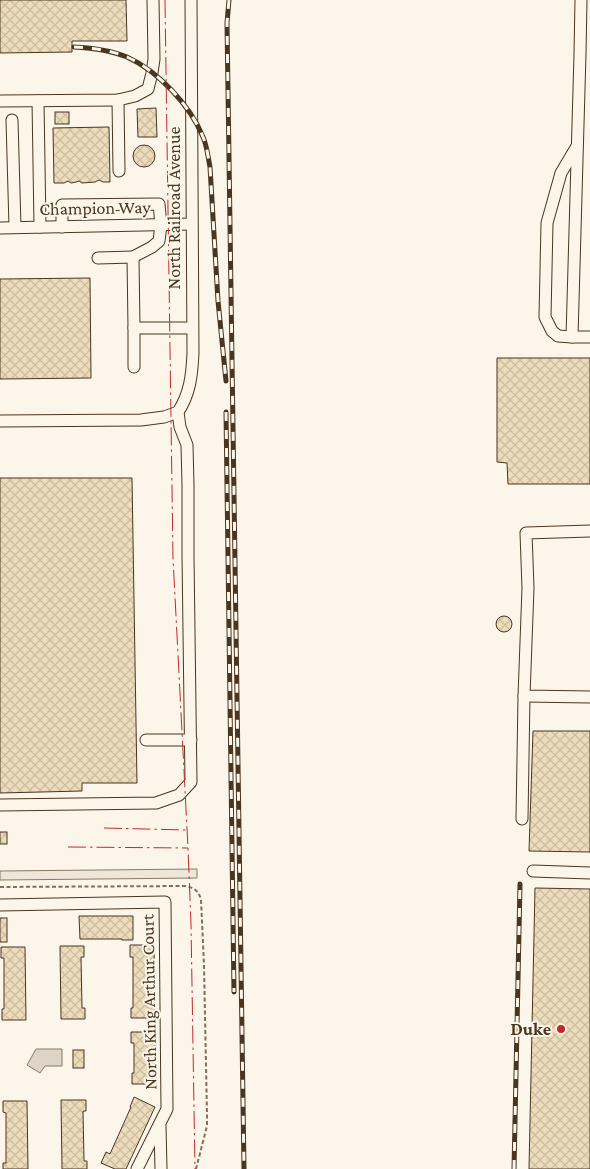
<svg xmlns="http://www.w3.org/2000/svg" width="590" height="1169" font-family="'Crimson Pro',serif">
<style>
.garden{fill:#ede6d9;stroke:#887966}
.water{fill:#dcd4c6;stroke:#887966}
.building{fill:url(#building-cross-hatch);stroke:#4a3520}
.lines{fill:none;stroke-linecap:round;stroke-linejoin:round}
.minor-casing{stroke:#4a3520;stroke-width:13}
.path{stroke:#7f6f5c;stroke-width:2;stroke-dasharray:4 2.5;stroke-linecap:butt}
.minor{stroke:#fbf6e9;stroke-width:11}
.rail-casing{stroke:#4a3520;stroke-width:5}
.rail{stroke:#fbf6e9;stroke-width:3;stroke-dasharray:9;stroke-linecap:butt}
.power{stroke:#c62828;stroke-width:1;stroke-dasharray:18 4 2.5 4;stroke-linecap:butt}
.poi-dot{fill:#c62828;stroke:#fbf6e9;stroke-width:2}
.labels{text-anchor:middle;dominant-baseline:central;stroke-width:4;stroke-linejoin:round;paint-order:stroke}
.street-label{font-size:18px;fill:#4a3520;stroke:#fbf6e9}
.poi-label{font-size:18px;font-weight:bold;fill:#4a3520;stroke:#fbf6e9;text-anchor:end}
</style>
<defs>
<pattern id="building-cross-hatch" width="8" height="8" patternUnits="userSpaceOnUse" patternTransform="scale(1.25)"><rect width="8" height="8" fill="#ecdcbc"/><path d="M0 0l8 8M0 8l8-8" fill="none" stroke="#ccbda1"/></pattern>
</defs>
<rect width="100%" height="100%" fill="#fbf6e9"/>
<polygon class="garden" points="197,869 197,878 0,880 0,871"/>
<polygon class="water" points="36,1049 62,1049 62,1066 45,1066 40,1073 27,1065"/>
<g class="building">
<polygon points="0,0 126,0 127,41 72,41 72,52 0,53"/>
<polygon points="156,108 157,137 138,137 137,109"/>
<rect x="55" y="112" width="14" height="12"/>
<polygon points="109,127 110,182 103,182 99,180 95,182 82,183 79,181 76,182 71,183 68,181 64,183 54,183 53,128"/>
<circle cx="144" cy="156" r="11"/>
<polygon points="90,278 91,378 0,379 0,279"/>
<polygon points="497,358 590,358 590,484 508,484 507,463 497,462"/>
<polygon points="0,478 132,478 137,783 82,783 82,791 0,793"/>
<circle cx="504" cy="624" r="8"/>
<polygon points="533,731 590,731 590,852 529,851"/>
<rect x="0" y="832" width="7" height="12"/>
<polygon points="535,888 590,889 590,1169 529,1169"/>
<polygon points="79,916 133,916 133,940 122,940 122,939 80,939"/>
<rect x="0" y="918" width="7" height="24"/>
<polygon points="130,945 154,945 155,1018 131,1018 131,1008 133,1008 133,957 130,957"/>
<polygon points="60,946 84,946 84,957 81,957 82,1008 85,1008 85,1019 61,1019"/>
<polygon points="1,947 25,947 26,1020 2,1020 2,1009 4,1009 4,958 1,958"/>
<polygon points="131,1032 155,1032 156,1084 132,1084 132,1073 134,1073 134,1043 131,1043"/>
<rect x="73" y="1050" width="11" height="18"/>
<polygon points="134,1097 155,1107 126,1169 115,1169 101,1163 106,1152 110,1154 131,1107 130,1107"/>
<polygon points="61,1100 86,1100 86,1111 83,1111 84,1161 87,1161 87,1169 62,1169"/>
<polygon points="3,1101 27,1101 28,1169 3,1169 3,1163 6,1163 6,1113 3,1112"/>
</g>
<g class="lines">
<defs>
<g id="minor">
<polyline points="581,0 580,54 572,337 590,337"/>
<polyline points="118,100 119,171"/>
<polyline points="0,101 118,100 135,96 148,89 152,73 154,59 153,0"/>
<polyline points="38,101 40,227"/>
<polyline points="12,120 15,227"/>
<polyline points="62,227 62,205 159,204 161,225 159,241 152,247 133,257"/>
<polyline points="0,228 191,224"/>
<polyline points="98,258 133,257 134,328 192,328"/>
<polyline points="134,328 134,367"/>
<polyline points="572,337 558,336 552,331 545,317 547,223 561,173 577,146"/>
<path d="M178 412C190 394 192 375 193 353L191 0"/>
<polyline points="0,421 141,420 164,417 178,412"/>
<polyline points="590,531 526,533 528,588 524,696 590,697"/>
<polyline points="146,740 191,740"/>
<polyline points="0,805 156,803 179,795 191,782 188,556 188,485 187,445 180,427 178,412"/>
<polyline points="522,819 524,696"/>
<polyline points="533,871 590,873"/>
<polyline points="0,905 165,902 167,1109 137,1169"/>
<polyline points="160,1126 161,1169"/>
</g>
</defs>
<use href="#minor" class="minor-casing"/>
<path class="path" d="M0 887 185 886C195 888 199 891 201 900L204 965 207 1115V1126L196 1169"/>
<use href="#minor" class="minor"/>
<defs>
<g id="rail">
<polyline points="229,0 227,23 244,1169"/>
<path d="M74 47C92 48 110 50 127 57 158 71 190 105 203 137 207 146 208 157 210 167L218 301 226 381"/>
<polyline points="226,412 234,992"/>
<polyline points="514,1169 520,884"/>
</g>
</defs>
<use href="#rail" class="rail-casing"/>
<use href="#rail" class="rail"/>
<g class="power">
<polyline points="165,0 173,558 188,848 191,924 195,1169"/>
<polyline points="104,828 186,830 186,833"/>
<polyline points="68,847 188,848"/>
</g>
</g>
<circle class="poi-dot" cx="561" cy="1029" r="5"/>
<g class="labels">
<g class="street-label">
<text transform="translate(95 208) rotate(-1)">Champion Way</text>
<text transform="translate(174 208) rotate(-90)">North Railroad Avenue</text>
<text transform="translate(149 1002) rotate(-91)">North King Arthur Court</text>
</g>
<g class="poi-label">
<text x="551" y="1029">Duke</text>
</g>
</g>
</svg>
